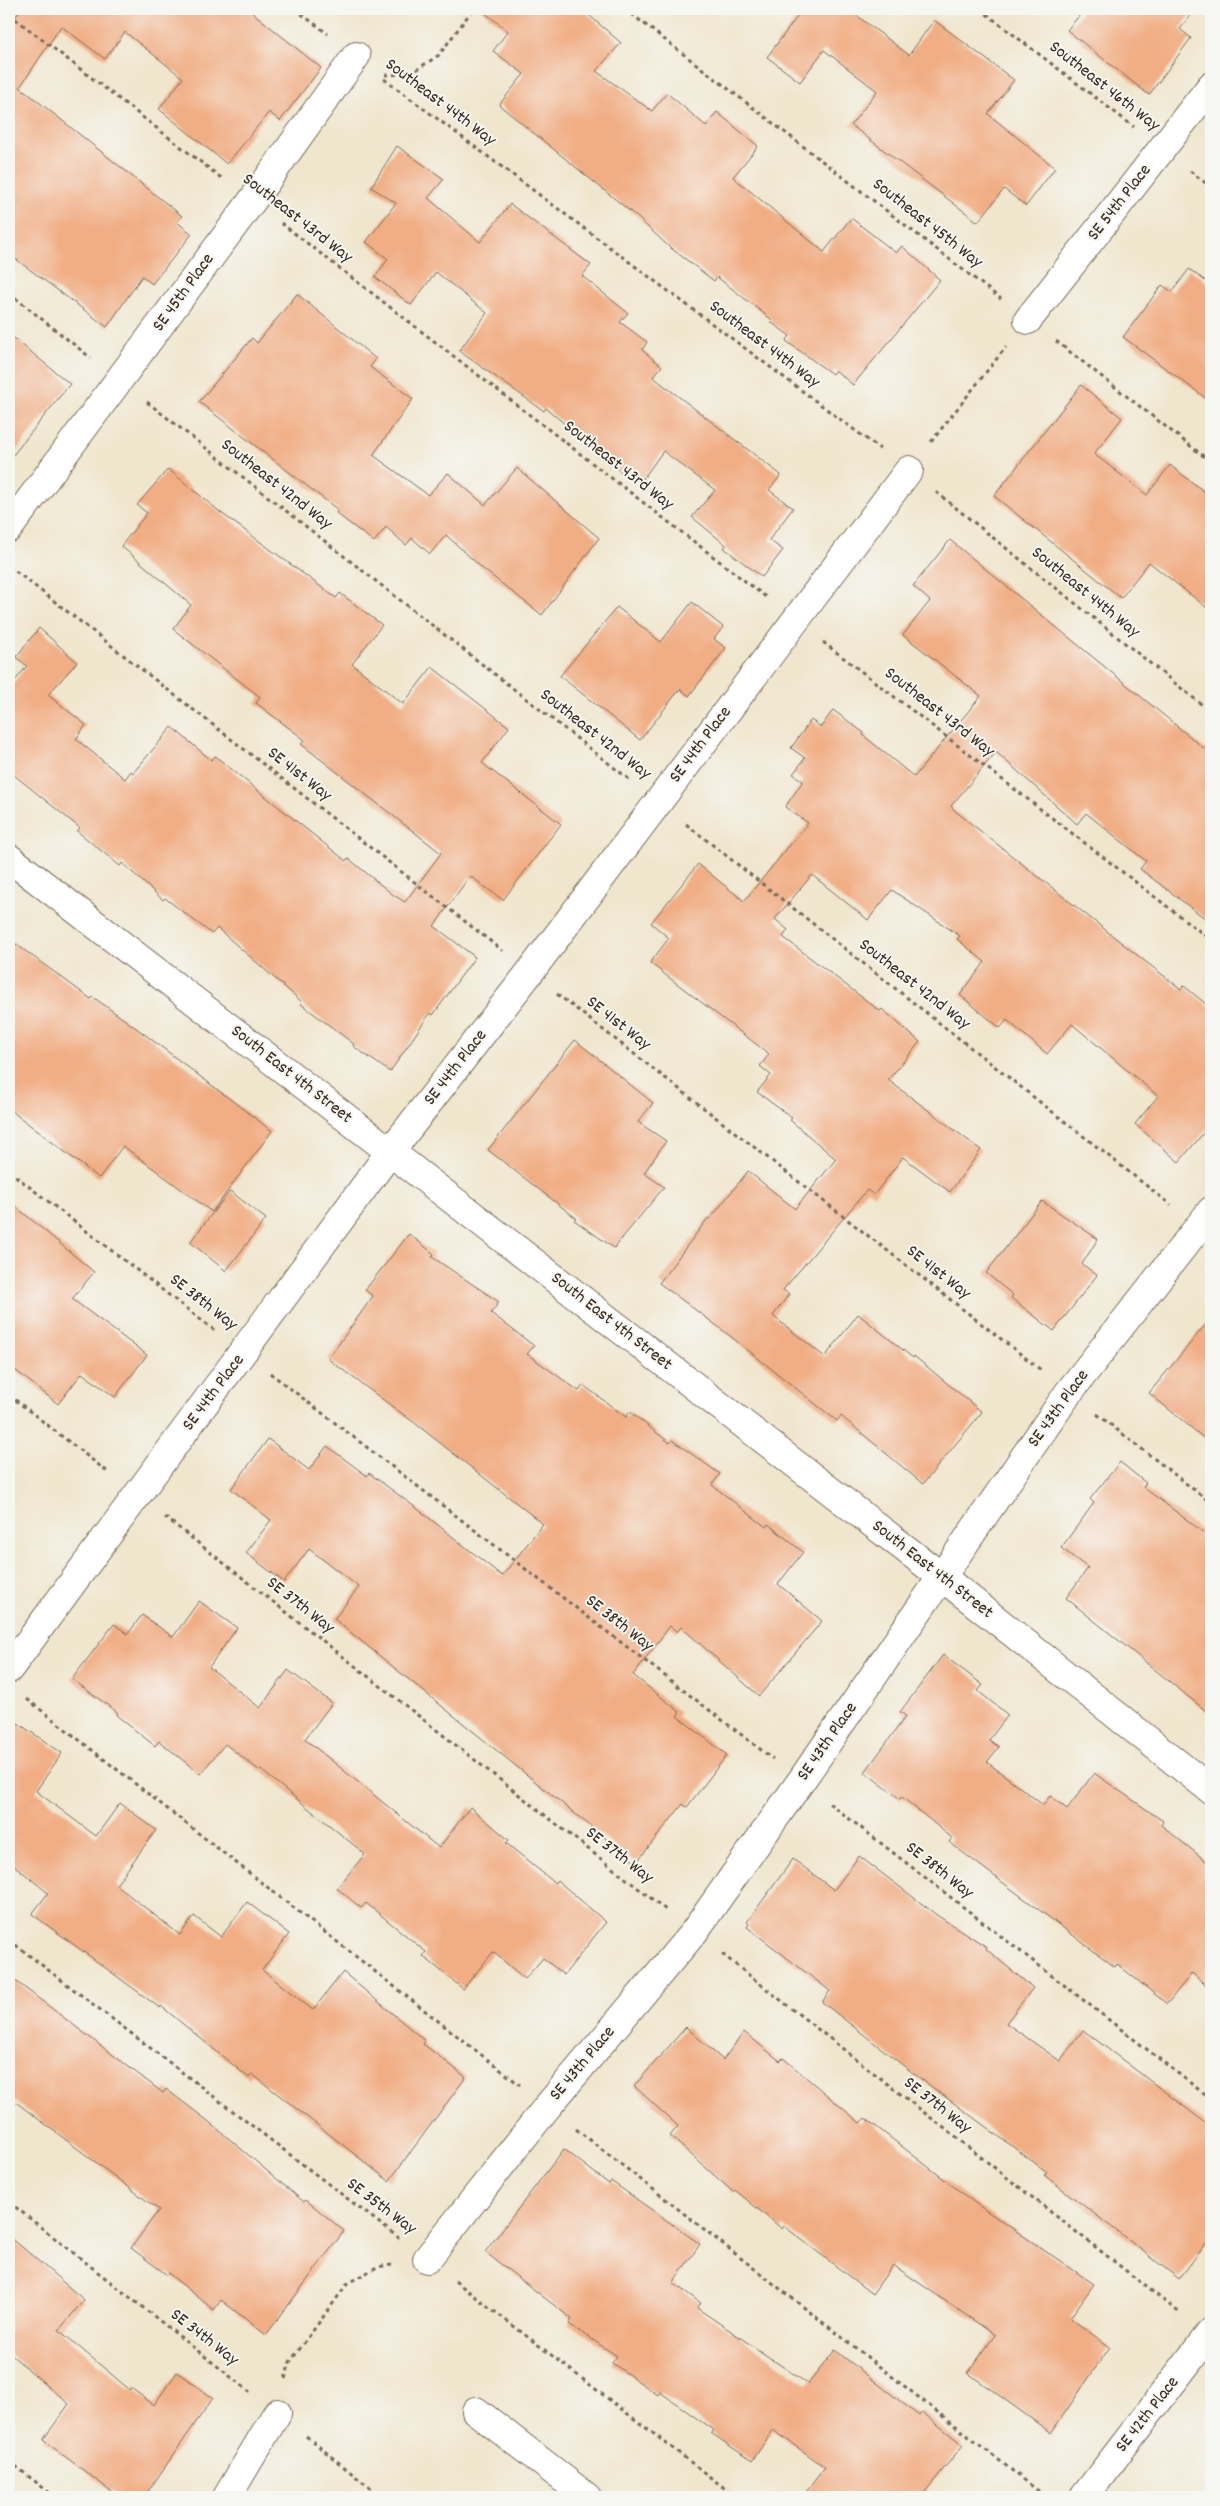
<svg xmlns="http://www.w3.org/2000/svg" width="1220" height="2506" font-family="Dekko,sans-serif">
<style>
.building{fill:#f1ae85}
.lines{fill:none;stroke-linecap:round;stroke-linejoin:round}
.minor-casing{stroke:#7a6c5c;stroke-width:30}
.path{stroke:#7a6c5c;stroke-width:3;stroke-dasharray:4 4;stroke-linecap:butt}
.minor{stroke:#fff;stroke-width:28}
.labels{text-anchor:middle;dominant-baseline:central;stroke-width:4;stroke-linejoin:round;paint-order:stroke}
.street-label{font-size:18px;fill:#3b2a1e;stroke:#f6f6f2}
</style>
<rect width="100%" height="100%" fill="#f6f6f2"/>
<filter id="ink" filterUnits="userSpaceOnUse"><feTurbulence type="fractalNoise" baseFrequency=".02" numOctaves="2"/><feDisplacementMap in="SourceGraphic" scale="10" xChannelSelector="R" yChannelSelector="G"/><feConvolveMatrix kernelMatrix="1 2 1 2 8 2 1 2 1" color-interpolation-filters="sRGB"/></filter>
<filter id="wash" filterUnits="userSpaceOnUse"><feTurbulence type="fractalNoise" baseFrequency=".0096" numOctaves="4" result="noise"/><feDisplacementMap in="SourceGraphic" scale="20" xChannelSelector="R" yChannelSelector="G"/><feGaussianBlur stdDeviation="1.12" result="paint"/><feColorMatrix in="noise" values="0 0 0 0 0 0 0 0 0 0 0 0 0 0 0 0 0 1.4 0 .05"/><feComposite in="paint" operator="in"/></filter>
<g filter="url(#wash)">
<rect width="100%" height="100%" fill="#f0e6ce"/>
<g id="blocks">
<g class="building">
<polygon points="21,9 248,9 321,68 280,121 269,112 227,164 159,109 183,78 125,32 105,59 61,26 20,87 182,216 177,222 192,234 152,284 142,276 107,327 9,254 9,26"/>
<polygon points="480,9 582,9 621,43 596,71 652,111 667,93 706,126 717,112 758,146 733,177 824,252 851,218 896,253 902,246 940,280 853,385 835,370 832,374 786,341 790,336 771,322 772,320 717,277 714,281 667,245 636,216 499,105 524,74 493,51 508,31"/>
<polygon points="803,9 848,9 909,55 934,20 1014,80 988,114 1055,168 1026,206 1004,189 978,222 851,125 877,91 824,50 800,82 767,57"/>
<polygon points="1085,9 1195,9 1180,29 1191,38 1149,95 1067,30"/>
<polygon points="397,146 444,179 428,198 480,242 510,204 591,265 582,276 628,313 620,322 647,342 642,350 662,366 653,377 781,475 769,490 793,508 769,540 783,550 762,577 724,548 726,545 692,517 715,490 663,451 643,479 630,479 599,455 600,454 546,408 544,411 459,351 487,313 436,272 411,305 375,277 388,259 366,242 396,203 371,187"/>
<polygon points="1189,269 1211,285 1211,402 1123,337 1162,285 1172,292"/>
<polygon points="297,294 376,359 370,367 413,399 373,455 428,495 448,473 485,505 517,468 599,538 542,615 483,569 446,535 430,554 412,538 406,545 386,527 374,542 336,513 338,510 199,402 252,338 257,343"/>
<polygon points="9,334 70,384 9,460"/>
<polygon points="1081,385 1122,418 1094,454 1147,495 1170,465 1211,497 1211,611 1149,562 1121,598 994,496"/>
<polygon points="168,469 220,512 336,598 340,593 382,625 352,664 403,704 432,667 509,727 482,763 561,824 503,900 470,876 434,926 475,957 433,1015 430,1013 390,1072 353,1046 354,1044 301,1004 302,1002 217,928 212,934 165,898 163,900 122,863 120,866 77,831 80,828 9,771 9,688 27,666 16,657 39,628 77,662 48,695 86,725 76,739 125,779 131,771 133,773 172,727 211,760 215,756 346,861 348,858 392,894 405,902 441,853 301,744 305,740 256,703 260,697 173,629 191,605 121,546 147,513 137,505"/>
<polygon points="950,540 1211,754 1211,923 1140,869 1146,861 1086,813 1077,824 996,752 951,806 954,810 1137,955 1181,989 1184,986 1211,1008 1211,1124 1179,1162 1135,1124 1158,1096 1072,1024 1047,1054 1007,1020 1000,1028 960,995 985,962 957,939 960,936 892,890 868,920 812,875 775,919 788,930 783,937 880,1011 882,1009 920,1042 888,1080 981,1150 950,1192 903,1157 874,1195 867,1190 783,1290 789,1294 773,1316 825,1357 858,1314 913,1358 914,1356 982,1412 923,1484 841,1416 837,1421 720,1328 659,1283 708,1218 710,1219 748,1171 795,1209 836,1159 790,1120 792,1118 757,1092 771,1075 760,1066 769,1054 650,963 669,938 651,923 698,864 744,901 808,823 785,807 803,781 793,774 805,758 791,748 811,720 821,727 833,710 864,733 863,735 914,777 981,696 903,635 930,601 913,586"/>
<polygon points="692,602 723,627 714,639 726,648 689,696 680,689 640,740 560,676 617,607 661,642"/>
<polygon points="9,939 91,999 93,997 139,1030 272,1131 212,1212 123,1146 99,1178 9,1109"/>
<polygon points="575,1040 653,1103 638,1122 666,1141 644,1173 664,1187 614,1248 574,1220 576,1218 488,1150"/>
<polygon points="230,1191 266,1219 226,1271 190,1242"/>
<polygon points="9,1201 94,1272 72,1299 147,1355 115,1397 82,1373 58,1404 9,1365"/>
<polygon points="1042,1201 1098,1239 1082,1264 1097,1275 1054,1331 1011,1298 1013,1295 986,1273"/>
<polygon points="409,1234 434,1254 432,1257 499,1302 491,1313 534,1346 527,1354 579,1391 583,1385 626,1417 630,1412 670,1443 672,1440 720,1474 712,1485 766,1527 768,1524 803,1552 778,1584 822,1621 759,1696 681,1627 677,1632 670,1626 633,1675 680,1712 677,1716 727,1755 687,1807 683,1804 636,1863 334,1619 359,1587 309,1549 284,1582 246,1553 271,1520 231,1489 268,1439 309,1470 327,1446 367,1476 369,1473 419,1510 502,1576 543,1524 416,1424 328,1359 373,1296 365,1290"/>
<polygon points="1211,1318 1211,1444 1149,1393"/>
<polygon points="1120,1462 1146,1483 1143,1487 1211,1538 1211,1715 1066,1598 1088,1568 1061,1548 1094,1503 1090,1499"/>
<polygon points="199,1601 237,1628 209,1667 260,1708 288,1670 332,1703 305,1739 439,1848 470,1807 509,1840 506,1843 555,1883 557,1880 606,1922 564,1975 543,1958 525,1979 493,1952 463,1989 423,1956 426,1952 366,1903 361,1908 337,1888 365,1854 261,1770 260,1771 225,1744 200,1774 159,1741 155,1746 116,1715 118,1713 72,1679 114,1624 128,1634 142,1615 173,1637"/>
<polygon points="943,1655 983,1685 978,1691 1008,1715 989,1740 999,1747 987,1762 1043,1805 1050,1796 1067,1809 1094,1773 1163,1821 1161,1825 1211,1865 1211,1990 1192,1973 1167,2004 1117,1964 1115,1967 949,1842 952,1838 902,1797 900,1799 865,1772 906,1716 900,1712"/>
<polygon points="9,1717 62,1753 36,1791 96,1836 120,1803 156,1830 116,1885 180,1935 194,1916 221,1937 247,1902 289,1934 262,1970 313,2010 343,1972 425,2041 423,2044 466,2077 389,2181 252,2074 249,2078 161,2006 160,2008 32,1914 48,1893 9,1861"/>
<polygon points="859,1856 938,1916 987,1947 986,1949 1033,1988 1006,2023 1060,2061 1083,2030 1211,2127 1211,2237 1179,2279 1044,2175 1047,2172 909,2070 822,2002 830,1991 747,1927 749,1924 747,1922 793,1859 834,1890"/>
<polygon points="9,1976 163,2093 166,2089 208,2121 304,2202 306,2200 344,2231 266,2335 221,2300 214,2310 168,2273 167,2275 131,2248 159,2210 9,2097"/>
<polygon points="686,2027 723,2060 744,2032 780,2061 783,2058 860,2123 865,2118 975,2203 1094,2284 1070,2318 1110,2347 1051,2433 968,2373 995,2335 893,2265 872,2294 784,2226 782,2229 735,2190 733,2192 670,2136 678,2126 634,2086"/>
<polygon points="564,2149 609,2184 611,2181 700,2244 673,2283 701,2303 697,2308 808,2384 835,2350 919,2416 922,2412 963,2445 921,2497 802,2497 825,2467 773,2430 752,2461 711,2433 713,2430 660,2392 658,2395 612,2363 617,2356 569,2324 572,2319 485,2252"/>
<polygon points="9,2236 84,2300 59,2330 130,2390 131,2388 154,2405 177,2372 213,2398 144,2497 119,2497 43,2440 69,2404 9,2353"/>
</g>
</g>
</g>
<g filter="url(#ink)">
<use href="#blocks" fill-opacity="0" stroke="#7a6c5c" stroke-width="1"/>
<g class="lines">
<defs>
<g id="minor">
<polyline points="1028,320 1211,86"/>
<polyline points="9,528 252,201 356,56"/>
<polyline points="9,858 942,1577 1211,1790"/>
<polyline points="9,1669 390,1152 530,972 909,470"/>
<polyline points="427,2259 547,2107 694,1932 801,1781 1069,1392 1211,1211"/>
<polyline points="476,2411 587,2497"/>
<polyline points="227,2497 277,2413"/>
<polyline points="1084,2497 1211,2332"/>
</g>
</defs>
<use href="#minor" class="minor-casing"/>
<g class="path">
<polyline points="295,9 328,34"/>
<polyline points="625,9 1001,299"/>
<polyline points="980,9 1134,127"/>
<polyline points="9,14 224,180"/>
<polyline points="385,75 410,74 439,55 473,9"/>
<polyline points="384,79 880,449"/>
<polyline points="1190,171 1211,187"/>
<polyline points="281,223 767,598"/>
<polyline points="9,293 91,358"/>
<polyline points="1056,341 1211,462"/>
<polyline points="147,402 630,780"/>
<polyline points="931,442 1006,347"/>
<polyline points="936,492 1211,712"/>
<polyline points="9,566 503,951"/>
<polyline points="823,642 1211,940"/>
<polyline points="686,824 1171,1205"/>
<polyline points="557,994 1041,1370"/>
<polyline points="9,1171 214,1330"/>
<polyline points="270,1373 773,1759"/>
<polyline points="9,1395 109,1473"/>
<polyline points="1097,1414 1211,1503"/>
<polyline points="165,1517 666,1910"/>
<polyline points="27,1699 520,2085"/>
<polyline points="829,1803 1211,2099"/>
<polyline points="9,1940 399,2238"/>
<polyline points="722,1954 1181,2314"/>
<polyline points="576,2129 1046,2497"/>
<polyline points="9,2202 250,2392"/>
<polyline points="455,2281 736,2497"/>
<polyline points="285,2379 290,2362 348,2283 377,2267 392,2265"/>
<polyline points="306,2436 381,2497"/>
<polyline points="9,2461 55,2497"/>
</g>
<use href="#minor" class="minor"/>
</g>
</g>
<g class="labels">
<g class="street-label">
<text transform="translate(1104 87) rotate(38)">Southeast 46th Way</text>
<text transform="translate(440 103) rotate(37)">Southeast 44th Way</text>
<text transform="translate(1120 203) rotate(-52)">SE 54th Place</text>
<text transform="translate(297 219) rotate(38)">Southeast 43rd Way</text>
<text transform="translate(927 224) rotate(38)">Southeast 45th Way</text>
<text transform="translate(184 293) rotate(-54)">SE 45th Place</text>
<text transform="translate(764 345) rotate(37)">Southeast 44th Way</text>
<text transform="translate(618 466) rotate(38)">Southeast 43rd Way</text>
<text transform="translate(276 485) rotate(38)">Southeast 42nd Way</text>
<text transform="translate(1085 593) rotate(39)">Southeast 44th Way</text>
<text transform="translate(939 713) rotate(38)">Southeast 43rd Way</text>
<text transform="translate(595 735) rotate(38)">Southeast 42nd Way</text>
<text transform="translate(701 745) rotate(-53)">SE 44th Place</text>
<text transform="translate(299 775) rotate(38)">SE 41st Way</text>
<text transform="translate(914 985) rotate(38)">Southeast 42nd Way</text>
<text transform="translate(618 1024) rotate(38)">SE 41st Way</text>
<text transform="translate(456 1068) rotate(-52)">SE 44th Place</text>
<text transform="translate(291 1075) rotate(38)">South East 4th Street</text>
<text transform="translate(938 1273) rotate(38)">SE 41st Way</text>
<text transform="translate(203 1303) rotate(38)">SE 38th Way</text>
<text transform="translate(611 1322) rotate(38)">South East 4th Street</text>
<text transform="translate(214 1393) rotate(-53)">SE 44th Place</text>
<text transform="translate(1059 1409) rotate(-54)">SE 43th Place</text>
<text transform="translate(932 1570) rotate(38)">South East 4th Street</text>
<text transform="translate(300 1606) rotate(38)">SE 37th Way</text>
<text transform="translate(619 1624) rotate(38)">SE 38th Way</text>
<text transform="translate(828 1742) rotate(-55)">SE 43th Place</text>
<text transform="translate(619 1856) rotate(38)">SE 37th Way</text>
<text transform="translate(939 1871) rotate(38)">SE 38th Way</text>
<text transform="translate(583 2064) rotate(-50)">SE 43th Place</text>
<text transform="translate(937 2106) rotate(38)">SE 37th Way</text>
<text transform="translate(381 2207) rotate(37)">SE 35th Way</text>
<text transform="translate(204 2338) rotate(38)">SE 34th Way</text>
<text transform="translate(1148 2415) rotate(-52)">SE 42th Place</text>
</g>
</g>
<rect width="1220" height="2506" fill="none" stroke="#f6f6f2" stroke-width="30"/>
</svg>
